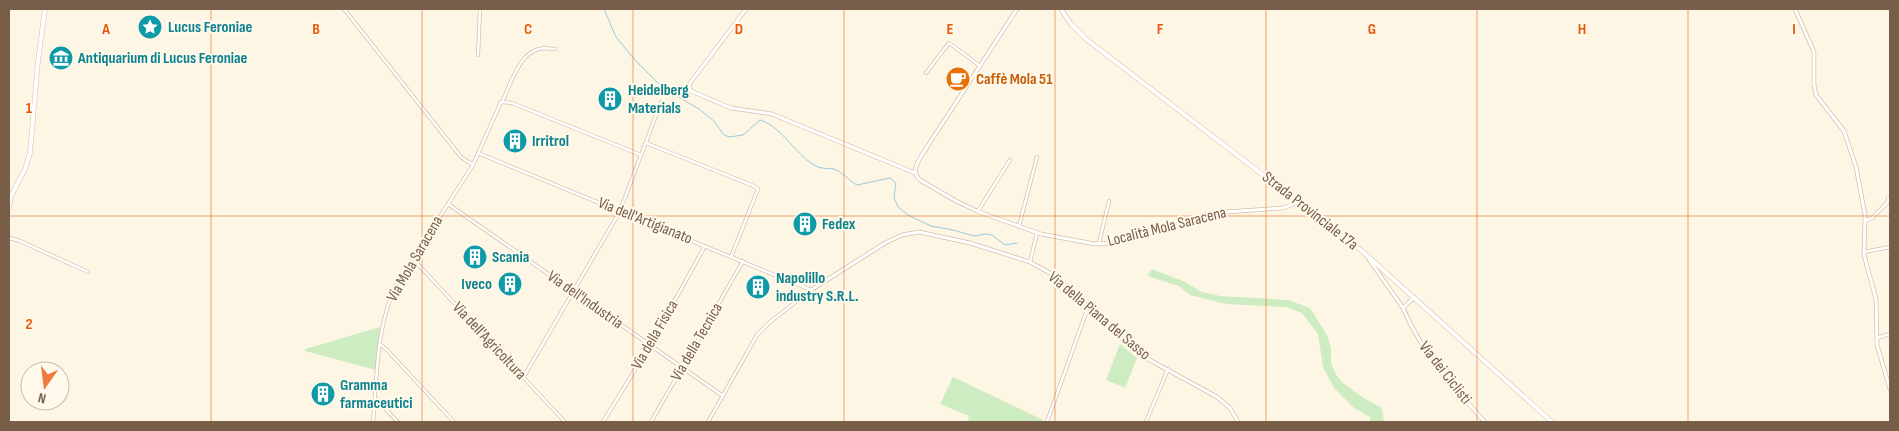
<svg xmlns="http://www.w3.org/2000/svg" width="1899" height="431" font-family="'Sofia Sans Condensed',sans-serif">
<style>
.green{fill:#ceecc1}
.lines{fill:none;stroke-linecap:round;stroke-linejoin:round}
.stream{stroke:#9ccadb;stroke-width:1}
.minor-casing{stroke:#d2c1ac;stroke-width:4}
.tertiary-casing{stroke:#d2c1ac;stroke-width:4.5}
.secondary-casing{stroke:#d3bfa6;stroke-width:5}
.minor{stroke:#fff;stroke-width:2.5}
.tertiary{stroke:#fff;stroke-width:3}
.secondary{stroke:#fff;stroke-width:4}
.grid{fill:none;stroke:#e8590c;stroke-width:1;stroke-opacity:0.55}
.labels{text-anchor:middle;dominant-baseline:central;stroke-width:4;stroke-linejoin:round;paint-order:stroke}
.culture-label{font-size:16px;font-weight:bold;fill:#0d838f;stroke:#fff9eb;text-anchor:start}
.food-label{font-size:16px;font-weight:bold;fill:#c56008;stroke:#fff9eb;text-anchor:start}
.street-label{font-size:16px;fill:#785e48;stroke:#fff9eb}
.grid-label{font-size:16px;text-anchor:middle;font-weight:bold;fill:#e8590c;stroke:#fff9eb;stroke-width:4;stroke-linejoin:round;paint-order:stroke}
</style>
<rect width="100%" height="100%" fill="#fef6e4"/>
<g class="green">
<polygon points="1152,269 1185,282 1202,292 1220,296 1288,300 1310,308 1327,335 1331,348 1331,363 1337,376 1343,383 1362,397 1382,408 1384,422 1370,422 1370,417 1354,408 1334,388 1323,367 1318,334 1302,313 1286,307 1226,304 1190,295 1179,286 1147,276"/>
<polygon points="380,327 376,370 305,351 305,349"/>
<polygon points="1120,344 1137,358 1125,388 1106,380"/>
<polygon points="953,377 1043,420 1042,422 967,422 969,416 940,404"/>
</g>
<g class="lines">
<path class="stream" d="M604 9 616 37 634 59 663 88 699 109 714 121 723 134 729 137 743 135 760 120C783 127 796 157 818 167 823 169 829 168 834 169 843 172 849 181 857 185L890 178 896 183 894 198 898 207 908 215 931 226 953 230 974 236 986 234 992 235 1005 245 1017 243"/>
<defs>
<g id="minor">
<polyline points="344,9 461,157 473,165"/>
<polyline points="478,55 480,9"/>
<polyline points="926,73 949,43 980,66"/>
<path d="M502 102C509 88 518 59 532 52 540 47 547 48 555 49"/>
<polyline points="646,143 754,186 758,189 731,257"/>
<polyline points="478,153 811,290 770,322 757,335 708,422"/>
<polyline points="448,204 723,396"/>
<polyline points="978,211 1010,160"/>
<polyline points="1865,221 1872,218 1888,202 1888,198"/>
<polyline points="1019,226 1037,157"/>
<polyline points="9,238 20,241 88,272"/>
<polyline points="1099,243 1109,201"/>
<polyline points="1864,252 1890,247"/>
<polyline points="413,259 565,422"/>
<polyline points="1030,262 1037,233"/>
<polyline points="1877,338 1890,334"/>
<polyline points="381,345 387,350 454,422"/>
<polyline points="523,378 620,211 661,102"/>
<polyline points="375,398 398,422"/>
<path d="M373 422C377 377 376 327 396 285L473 165 501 102 512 103 641 155"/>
<polyline points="603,422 650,345 705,246"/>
<polyline points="651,422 743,261"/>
<polyline points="1047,422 1088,307"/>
<polyline points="1146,422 1168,369"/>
</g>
<g id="tertiary">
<polyline points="746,9 690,83 689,87 691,91 731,108 772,114 915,173"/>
<path d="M1017 9 927 147C921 157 909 171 920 180L956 201 979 212 1041 234 1095 244 1112 243 1130 240 1211 213 1283 208 1299 202"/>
<polyline points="1795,9 1814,52 1814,85 1816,95 1844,131 1856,167 1865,215 1864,255 1876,299 1877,345 1890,389"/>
<polyline points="1368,258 1403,308"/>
<polyline points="811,290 885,243 902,235 919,232 970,243 1030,262 1050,273 1071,290 1130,347 1146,358 1217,397 1230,408 1238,422"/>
<path d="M1414 297 1403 308C1422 353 1453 387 1485 422"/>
</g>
<g id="secondary">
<polyline points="1061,9 1071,24 1086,39 1362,251 1552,422"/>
<polyline points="9,207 11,196 25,169 30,153 38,61 45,9"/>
</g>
</defs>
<use href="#minor" class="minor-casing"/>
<use href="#tertiary" class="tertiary-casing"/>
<use href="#secondary" class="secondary-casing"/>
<use href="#minor" class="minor"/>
<use href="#tertiary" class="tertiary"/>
<use href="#secondary" class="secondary"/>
</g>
<path class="grid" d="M211 9V422M422 9V422M633 9V422M844 9V422M1055 9V422M1266 9V422M1477 9V422M1688 9V422M9 216H1890"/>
<defs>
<symbol id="sight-disc" viewBox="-11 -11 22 22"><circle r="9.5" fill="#0f9aa8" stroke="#fff9eb"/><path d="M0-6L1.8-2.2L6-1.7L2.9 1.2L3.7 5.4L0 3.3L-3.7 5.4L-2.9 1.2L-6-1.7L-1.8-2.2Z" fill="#fff"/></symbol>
<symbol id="museum-disc" viewBox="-11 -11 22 22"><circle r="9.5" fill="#0f9aa8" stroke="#fff9eb"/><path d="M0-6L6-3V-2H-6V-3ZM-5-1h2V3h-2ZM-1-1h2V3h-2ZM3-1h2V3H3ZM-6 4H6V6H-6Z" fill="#fff"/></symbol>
<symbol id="cafe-disc" viewBox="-11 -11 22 22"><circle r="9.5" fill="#e8710a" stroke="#fff9eb"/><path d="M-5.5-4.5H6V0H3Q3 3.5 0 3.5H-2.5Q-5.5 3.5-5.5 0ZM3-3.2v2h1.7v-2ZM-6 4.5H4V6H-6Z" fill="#fff"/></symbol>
<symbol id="building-disc" viewBox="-11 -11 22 22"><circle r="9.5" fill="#0f9aa8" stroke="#fff9eb"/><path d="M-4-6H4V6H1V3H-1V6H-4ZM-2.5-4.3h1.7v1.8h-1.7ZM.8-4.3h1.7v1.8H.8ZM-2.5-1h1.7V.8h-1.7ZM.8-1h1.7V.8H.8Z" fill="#fff"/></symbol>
</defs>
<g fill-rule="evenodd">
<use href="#sight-disc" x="136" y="13" width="28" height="28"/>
<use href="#museum-disc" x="47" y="44" width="28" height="28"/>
<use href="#cafe-disc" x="944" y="65" width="28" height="28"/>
<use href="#building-disc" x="596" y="85" width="28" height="28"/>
<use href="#building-disc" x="501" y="127" width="28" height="28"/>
<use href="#building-disc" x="791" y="210" width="28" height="28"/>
<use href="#building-disc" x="461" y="243" width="28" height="28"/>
<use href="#building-disc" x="496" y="270" width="28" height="28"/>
<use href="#building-disc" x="744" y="273" width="28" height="28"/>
<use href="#building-disc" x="309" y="380" width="28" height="28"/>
</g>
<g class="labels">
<g class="culture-label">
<text x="168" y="27">Lucus Feroniae</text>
<text x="78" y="58">Antiquarium di Lucus Feroniae</text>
<text x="628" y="90">Heidelberg<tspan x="628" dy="18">Materials</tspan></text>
<text x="532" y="141">Irritrol</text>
<text x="822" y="224">Fedex</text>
<text x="492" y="257">Scania</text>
<text x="776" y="278">Napolillo<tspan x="776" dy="18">industry S.R.L.</tspan></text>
<text x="492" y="284" text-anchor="end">Iveco</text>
<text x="340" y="385">Gramma<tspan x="340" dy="18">farmaceutici</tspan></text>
</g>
<g class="food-label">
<text x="976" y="79">Caffè Mola 51</text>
</g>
<g class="street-label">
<text transform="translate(1310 211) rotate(38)">Strada Provinciale 17a</text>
<text transform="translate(645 221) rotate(22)">Via dell'Artigianato</text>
<text transform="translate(1167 227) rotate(-14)">Località Mola Saracena</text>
<text transform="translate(415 259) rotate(-60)">Via Mola Saracena</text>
<text transform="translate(585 300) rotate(35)">Via dell'Industria</text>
<text transform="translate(1099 316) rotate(40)">Via della Piana del Sasso</text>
<text transform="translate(655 335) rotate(-60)">Via della Fisica</text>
<text transform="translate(489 341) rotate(47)">Via dell'Agricoltura</text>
<text transform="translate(697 342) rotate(-60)">Via della Tecnica</text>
<text transform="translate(1445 373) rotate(52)">Via dei Ciclisti</text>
</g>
</g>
<g class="grid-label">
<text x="106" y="34">A</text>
<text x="316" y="34">B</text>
<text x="528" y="34">C</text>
<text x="739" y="34">D</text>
<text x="950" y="34">E</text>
<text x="1160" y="34">F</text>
<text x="1372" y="34">G</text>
<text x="1582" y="34">H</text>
<text x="1794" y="34">I</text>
<text x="29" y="113">1</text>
<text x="29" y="329">2</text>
</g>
<rect width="1899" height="431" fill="none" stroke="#785e48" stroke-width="20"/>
<g transform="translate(45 386) rotate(194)"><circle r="24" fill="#fff9eb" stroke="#c9bbaa"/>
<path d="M0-4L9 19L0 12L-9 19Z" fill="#ef7b41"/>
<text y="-8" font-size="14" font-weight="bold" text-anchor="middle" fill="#785e48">N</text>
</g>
</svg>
